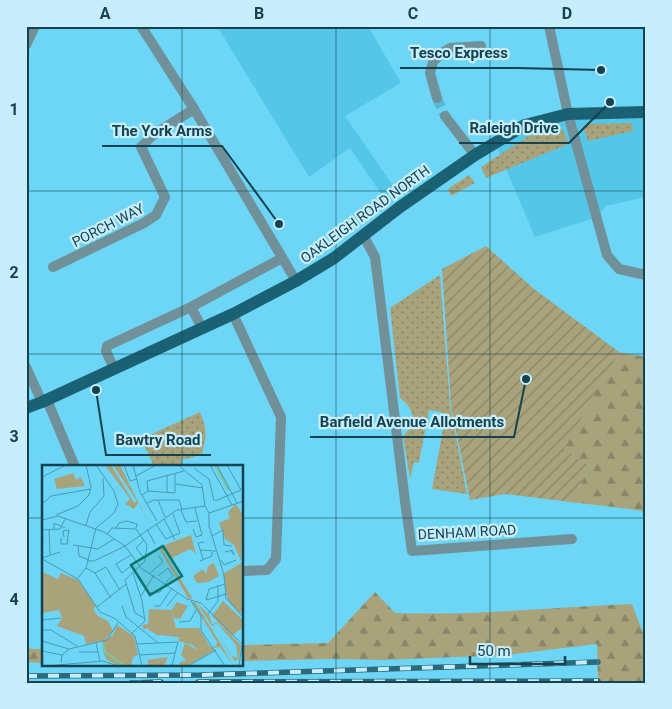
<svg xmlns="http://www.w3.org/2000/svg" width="672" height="709" font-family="Roboto,sans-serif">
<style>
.built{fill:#54c7e9}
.grass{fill:url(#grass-dots)}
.forest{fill:url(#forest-firs)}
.garden{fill:url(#garden-furrows)}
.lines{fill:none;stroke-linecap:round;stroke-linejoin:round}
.minor-tunnel{stroke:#5bb8d5;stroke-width:10;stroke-dasharray:10 5;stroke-linecap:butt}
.minor{stroke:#70909a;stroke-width:10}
.primary{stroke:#1b6174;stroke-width:12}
.rail-casing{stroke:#2b697b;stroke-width:5.5}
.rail{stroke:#c8eefb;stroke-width:4;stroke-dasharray:11;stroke-linecap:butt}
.grid{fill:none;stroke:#14424f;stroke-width:1;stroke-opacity:0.55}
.labels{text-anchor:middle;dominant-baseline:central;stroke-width:4.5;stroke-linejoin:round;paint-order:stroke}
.street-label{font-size:14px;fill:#14424f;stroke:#c8eefb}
.inset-river{fill:none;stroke:#7ec19d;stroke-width:2.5}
.inset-road{fill:none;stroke:#499bb3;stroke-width:1}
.view{fill:#0f766e;fill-opacity:0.15;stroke:#0f766e;stroke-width:2.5}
.inset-edge{fill:none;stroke:#14424f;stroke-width:2.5}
.leader{fill:none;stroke:#14424f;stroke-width:2}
.callout-dot{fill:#14424f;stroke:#c8eefb;stroke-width:2}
.callout-label{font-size:15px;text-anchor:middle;font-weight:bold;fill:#14424f;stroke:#c8eefb;stroke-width:4.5;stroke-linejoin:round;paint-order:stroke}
.neatline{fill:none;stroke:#14424f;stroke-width:2}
.grid-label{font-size:16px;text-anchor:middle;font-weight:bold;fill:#14424f}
</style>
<defs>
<pattern id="grass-dots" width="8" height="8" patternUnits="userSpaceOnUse" patternTransform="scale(1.25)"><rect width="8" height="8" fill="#a9a37c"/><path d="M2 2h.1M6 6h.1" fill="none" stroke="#888668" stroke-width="1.8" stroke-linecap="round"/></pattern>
<pattern id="forest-firs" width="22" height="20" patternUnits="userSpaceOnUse" patternTransform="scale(1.25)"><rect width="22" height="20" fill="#a9a37c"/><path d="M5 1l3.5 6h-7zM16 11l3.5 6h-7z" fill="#888668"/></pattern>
<pattern id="garden-furrows" width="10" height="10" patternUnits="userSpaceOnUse" patternTransform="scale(1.25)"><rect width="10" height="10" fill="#a9a37c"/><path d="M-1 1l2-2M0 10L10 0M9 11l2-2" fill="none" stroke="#888668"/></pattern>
</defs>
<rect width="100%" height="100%" fill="#6dd6f6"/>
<g class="built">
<polygon points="217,26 368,26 401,83 345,116 396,190 384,198 350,148 309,177"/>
<polygon points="646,112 646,197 606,206 597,217 535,237 495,143 525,125"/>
</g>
<g class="grass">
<polygon points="632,123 633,131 588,141 583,126 587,124"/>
<polygon points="553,128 562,129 568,141 566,145 486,178 481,167 527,137"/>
<polygon points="469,175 475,183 451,196 448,189"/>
<path d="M440 275 450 405 467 494 432 489 446 413 429 410 419 463 414 462 410 479 403 436C418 422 415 410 400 398L390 308Z"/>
<path d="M200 412C207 428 207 437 202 453L192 458 182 459V464L154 466 141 439Z"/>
</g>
<g class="forest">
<polygon points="619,352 646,357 646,512 630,509 570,502 591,467 563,449"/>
<path d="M375 592 395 613C474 616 553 607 632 604L646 640V683H598L597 644 506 655 384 660 329 659 243 661V645L328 643Z"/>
<polygon points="26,648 34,649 44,649 44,663 26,662"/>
</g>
<polygon class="garden" points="486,246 534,289 619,352 564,449 591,467 570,502 505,494 470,500 451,406 442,269"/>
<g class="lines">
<polyline class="minor-tunnel" points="437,98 445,116"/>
<g class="minor">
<polyline points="141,26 194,109 296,281"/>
<polyline points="549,26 568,114 607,255 619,269 646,275"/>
<polyline points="26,45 35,26"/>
<polyline points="437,98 430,73 433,62 440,54 450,48 481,46"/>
<polyline points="445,116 475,155"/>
<polyline points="363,235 375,257 405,501 412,551 572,539"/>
<polyline points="53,267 144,223 156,215 165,197 141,147 153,135 194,109"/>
<polyline points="191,307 202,328"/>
<polyline points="233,314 281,417 276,559 267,570 242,571"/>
<polyline points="26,367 42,402"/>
<polyline points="114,369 106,351 107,346 191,307 282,258"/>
<polyline points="47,400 75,467"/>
</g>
<polyline class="primary" points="26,408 42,402 233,314 296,281 334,258 400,207 475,155 525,125 568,114 646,112"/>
<defs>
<g id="rail">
<polyline points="26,676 201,675 598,662"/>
<polyline points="198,682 598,681"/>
<polyline points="131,683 161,682"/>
</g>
</defs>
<use href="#rail" class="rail-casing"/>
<use href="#rail" class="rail"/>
</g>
<path class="grid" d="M182 26V467M336 26V683M490 26V683M26 191H646M26 354H646M26 518H44M242 518H646M182 665V683"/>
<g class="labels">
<g class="street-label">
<text transform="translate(365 214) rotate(-36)">OAKLEIGH ROAD NORTH</text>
<text transform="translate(108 225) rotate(-27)">PORCH WAY</text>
<text transform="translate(467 532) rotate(-3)">DENHAM ROAD</text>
</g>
</g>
<g transform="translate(42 465)">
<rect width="201" height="201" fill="#6dd6f6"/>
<path d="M0 107 16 114 19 108 36 115 54 141 51 144 56 151 66 156 71 166 62 176 44 179 42 171 15 161 20 153 17 145 0 148Z" fill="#a9a37c"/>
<path d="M63 0H69L92 38 95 36 71 0H78L106 57 96 38 92 44 83 39 88 34ZM125 79 132 92 129 94 124 84 121 86 151 134 146 133 118 85ZM150 137H153L192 201 178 182 173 183 170 180 174 182 175 177ZM155 138 167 150 170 159 175 157 199 180 197 194 193 196 196 201ZM175 158 194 180 196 193 188 190 170 161Z" fill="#a9a37c" fill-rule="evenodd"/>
<path d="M201 97V146L197 148 186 136 181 109Z" fill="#a9a37c"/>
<path d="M31 8 34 15 39 12 43 21 15 24 12 14ZM194 39 201 50 199 96 192 80 183 74 177 58 188 53 186 47ZM149 70 154 89 148 84 132 92 125 79ZM181 136 201 155V162L190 171 170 151ZM107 144 129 145 134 163H157L167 180 156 185 151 180 136 176 137 172 115 170 104 163 102 165 100 160 106 159ZM75 160 92 171 96 190 91 192 89 201 75 200 65 195 62 189 60 177 71 170Z" fill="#a9a37c"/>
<path d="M172 98 177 111 166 117 155 118 158 123 151 111 161 104 164 109 166 101ZM135 137 146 141 138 154 132 153 129 146ZM143 178 156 185 167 180 173 185 145 201H138L137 198 144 195 139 190ZM126 192 122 201H107L105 195Z" fill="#a9a37c"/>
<path class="inset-river" d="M173 0 187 25M61 177 63 187 83 201"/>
<path class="inset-road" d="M82 0 88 16 95 14M91 0 98 27 115 56M136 0 160 20 163 41M168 0 190 40M175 0 195 38M152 3 167 14 172 36M94 11 114 0M0 12 24 0M134 19 161 23M106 26 105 16 142 6M125 28V11M100 30 106 26 133 28V9M116 35 123 52M173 36 199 25 185 0M105 38 112 35H137L140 44M0 39 9 31 49 24M139 45 144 57 155 56M167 48V61L182 110 184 133 202 153M14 50 36 41 47 30 49 22 44 0M122 54 133 75M0 55 16 51 62 67 83 81 99 103 145 134 159 138 202 181M114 59 124 74 138 68 131 49M44 60 48 47 62 31 61 13M74 63 77 58 85 56 95 59 94 63M12 64V58L23 63M105 64 113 79M151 64 154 72 160 70 153 43M7 65 8 89M65 69 70 63 94 64 105 80 103 96 83 115 93 148 102 153M170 71 181 65 182 80 190 81M22 72 21 66 27 65 25 76M19 73V79H25L26 75M102 75 94 83 102 93M1 78 0 65 18 64 23 54M31 80 56 84 72 74M36 80 37 91 47 95M83 81 135 45 163 41 167 48 202 36M158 85 174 86M183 87 187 86 190 85 192 90 189 86M89 90 74 99 80 108 94 97M0 93 18 87M0 94 36 114 58 147 72 153 93 171 100 201M161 94 156 78 162 77M179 95 182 100 194 95M46 96H52L83 81M158 96 170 91V87M44 103 53 108 69 133M53 108 64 102 78 125M108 108 121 97 116 90M116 111 126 103 131 111 124 117M36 113 44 103 54 63 72 48 76 39 72 26 54 0M107 128 118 127 124 118M99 131 112 110M164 135 167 124 183 119M164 135 184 129M149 136 159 151V165L183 201M80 141 84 152 115 177M112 141H118L130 123M125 141 136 127M55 142 84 119M166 149 176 136V120M0 155 19 153M137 157 148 156 154 145M0 165H9L35 181M90 168 103 156 100 136 91 108M0 176 27 184M54 178 58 196M95 179 136 177 130 200 136 201M0 186 20 190M37 187H56M97 190 133 188M19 198 20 190 27 184 65 175 76 158M4 201 61 196 76 201M146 201 174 185M197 201 200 180"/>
<path class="view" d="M121 81 140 111 108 130 89 100Z"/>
<rect width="201" height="201" class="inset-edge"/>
</g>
<path class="leader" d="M601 70L517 68H400M610 102L569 143H459M279 224L222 146H102M526 379L514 437H310M96 390L106 455H211"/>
<g class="callout-dot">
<circle cx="601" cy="70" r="5"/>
<circle cx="610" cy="102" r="5"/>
<circle cx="279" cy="224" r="5"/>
<circle cx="526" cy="379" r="5"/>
<circle cx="96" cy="390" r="5"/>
</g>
<g class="callout-label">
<text x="459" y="58">Tesco Express</text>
<text x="514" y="133">Raleigh Drive</text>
<text x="162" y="136">The York Arms</text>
<text x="412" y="427">Barfield Avenue Allotments</text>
<text x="158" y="445">Bawtry Road</text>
</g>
<rect width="672" height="709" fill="none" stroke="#c8eefb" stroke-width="55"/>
<path d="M470 656v8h95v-8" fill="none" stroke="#14424f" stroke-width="2.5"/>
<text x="477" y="656" font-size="15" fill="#14424f" stroke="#c8eefb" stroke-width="4" paint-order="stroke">50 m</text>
<rect x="28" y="28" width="616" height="654" class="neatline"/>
<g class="grid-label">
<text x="105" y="19">A</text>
<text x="259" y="19">B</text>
<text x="413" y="19">C</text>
<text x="567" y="19">D</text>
<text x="14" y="115">1</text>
<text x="14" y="278">2</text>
<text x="14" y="442">3</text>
<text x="14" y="605">4</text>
</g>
</svg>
